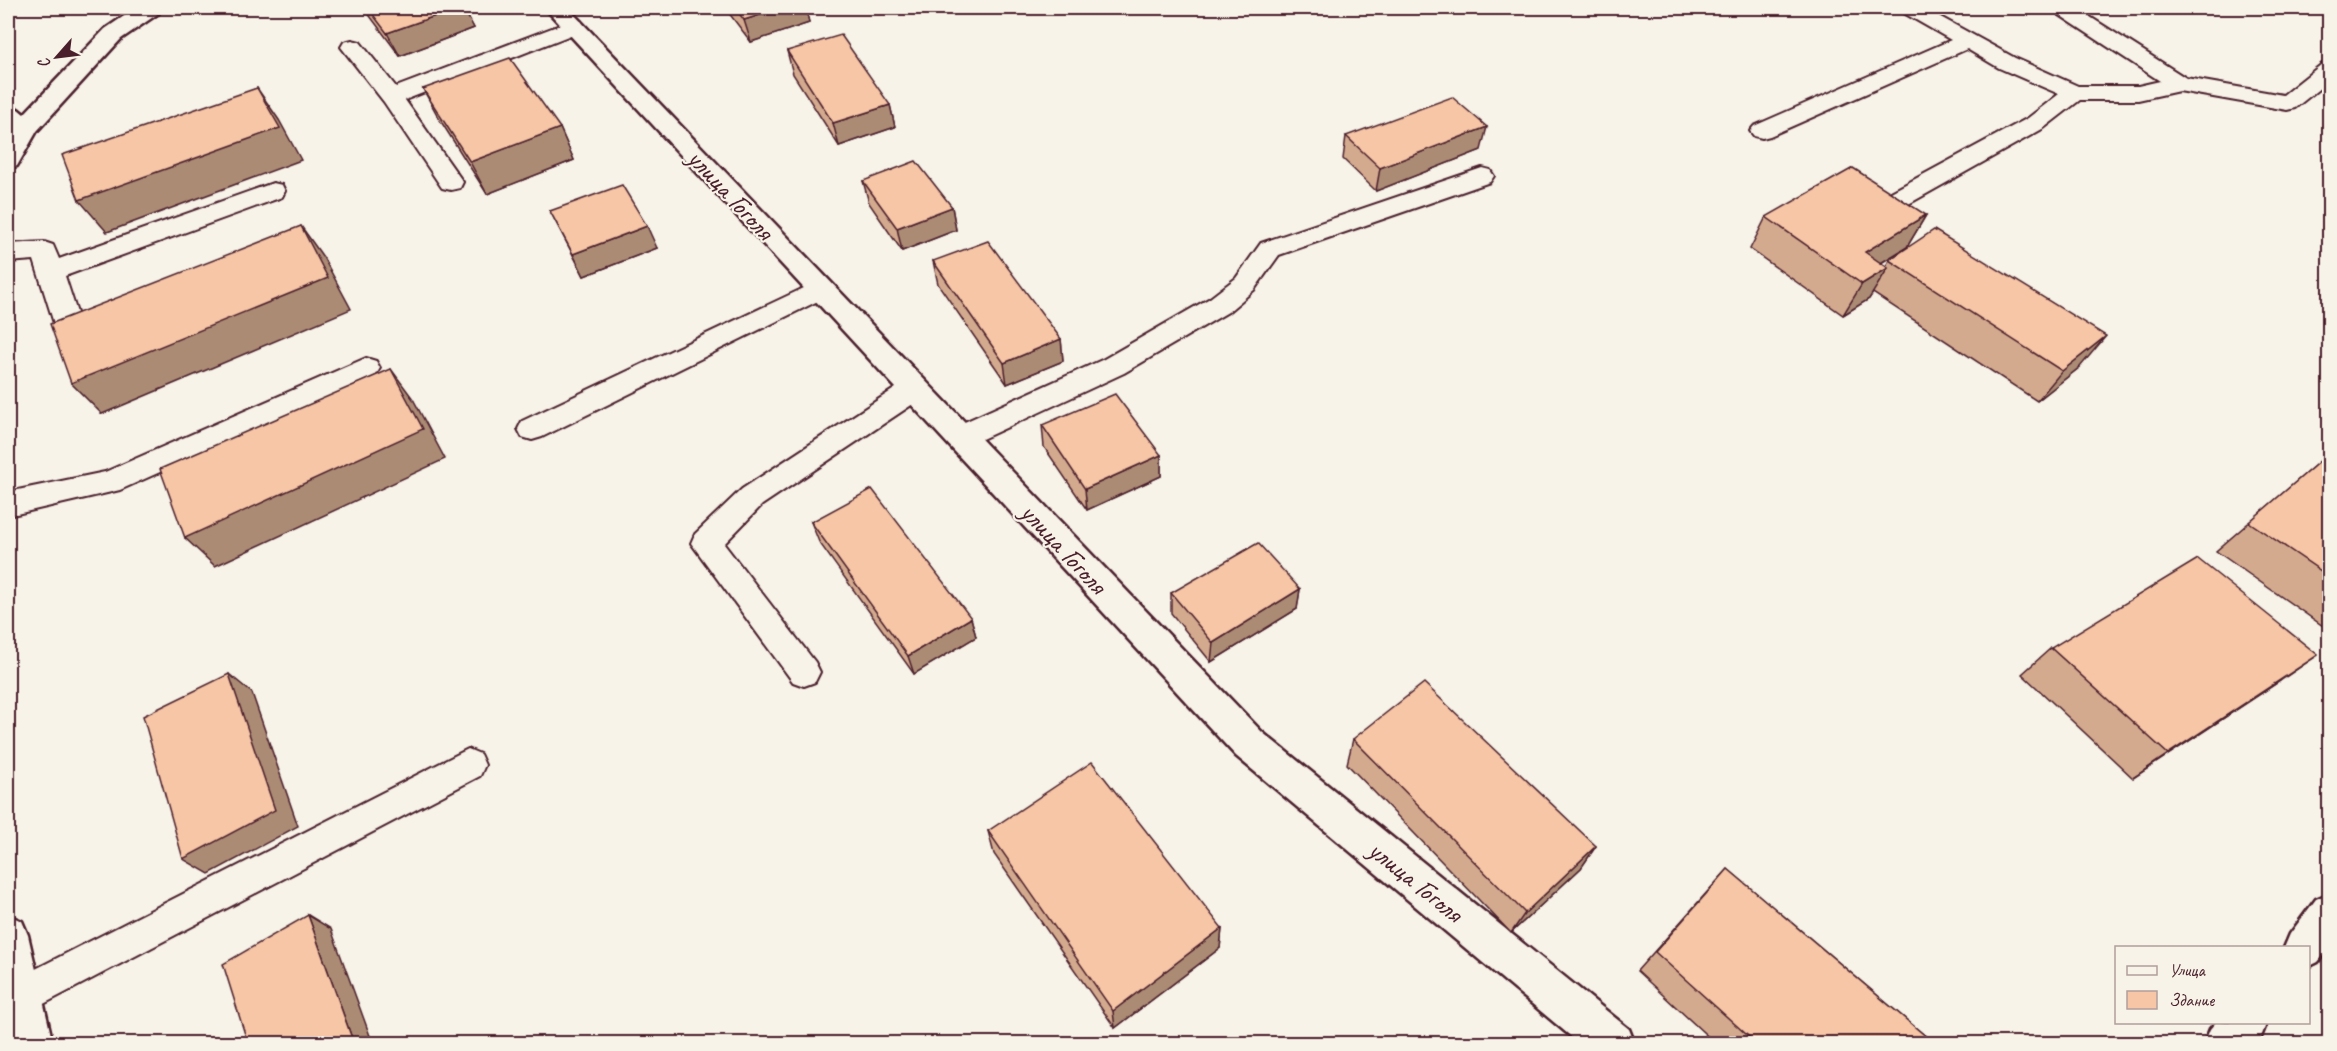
<svg xmlns="http://www.w3.org/2000/svg" width="2337" height="1051" font-family="Caveat,sans-serif">
<style>
.lines{fill:none;stroke-linecap:round;stroke-linejoin:round}
.service-casing{stroke:#4a1f2b;stroke-width:4}
.minor-casing{stroke:#4a1f2b;stroke-width:5}
.service{fill:#f7f3e8;fill-rule:evenodd}
.minor{fill:#f7f3e8;fill-rule:evenodd}
.wall{fill:#d4aa8f;stroke:#4a1f2b;stroke-width:1.5}
.shaded-wall{fill:#ac8b74;stroke:#4a1f2b;stroke-width:1.5}
.building{fill:#f6c6a6;stroke:#4a1f2b;stroke-width:1.5}
.labels{text-anchor:middle;dominant-baseline:central;stroke-width:4.5;stroke-linejoin:round;paint-order:stroke}
.street-label{font-size:28px;fill:#4a1f2b;stroke:#f7f3e8}
</style>
<rect width="100%" height="100%" fill="#f7f3e8"/>
<filter id="ink" filterUnits="userSpaceOnUse"><feTurbulence type="fractalNoise" baseFrequency=".0167" numOctaves="2"/><feDisplacementMap in="SourceGraphic" scale="12" xChannelSelector="R" yChannelSelector="G"/><feConvolveMatrix kernelMatrix="1 2 1 2 8 2 1 2 1" color-interpolation-filters="sRGB"/></filter>
<g filter="url(#ink)">
<g class="lines">
<defs>
<g id="service">
<polygon points="1899,8 1924,8 2015,58 2078,86 2138,86 2160,81 2055,12 2052,8 2076,8 2186,78 2283,95 2322,64 2330,62 2330,80 2295,108 2287,110 2179,91 2138,100 2080,100 2044,128 1896,211 1887,213 1878,211 1875,205 1878,199 2028,118 2059,94 1999,68 1967,49 1770,136 1762,138 1754,136 1750,131 1754,126 1951,40 1902,12"/>
<polygon points="573,20 581,21 584,26 581,31 405,100 463,182 460,188 451,190 442,188 384,102 341,47 344,42 352,40 360,42 396,87"/>
<polygon points="1482,168 1490,170 1494,176 1490,182 1279,255 1254,290 1228,312 1124,373 969,445 959,448 949,445 945,437 949,429 1104,359 1210,298 1236,278 1261,243"/>
<path d="M273 183 282 185 285 191 282 197 65 276 79 319 93 314 102 317 106 324C99 337 75 344 61 340L57 333 34 260 8 262V244L44 242 53 245 59 259Z"/>
<polygon points="821,280 830,283 834,289 830,295 542,437 532,440 522,437 518,429 522,421"/>
<polygon points="366,358 376,361 380,368 376,375 120,490 8,516 8,492 105,472"/>
<polygon points="915,379 925,382 929,389 925,396 762,505 724,544 815,662 820,672 815,682 804,686 793,682 691,543 695,534 742,489 905,382"/>
<polygon points="468,749 480,754 485,765 480,776 34,1009 21,1015 8,1009 8,983"/>
</g>
<g id="minor">
<polygon points="136,8 163,8 159,13 121,39 37,131 17,166 8,168 8,137 12,129 8,126 8,108 18,109 24,114 105,29"/>
<polygon points="545,8 568,8 1262,732 1629,1029 1635,1044 1580,1044 1236,756"/>
<polygon points="2330,893 2330,947 2318,962 2308,967 2308,948 2284,948 2290,934 2316,899"/>
<polygon points="8,915 22,921 28,935 53,1044 11,1044 8,1029"/>
<polygon points="2216,1022 2267,1022 2261,1037 2255,1044 2204,1044 2210,1029"/>
</g>
</defs>
<use href="#service" class="service-casing"/>
<use href="#minor" class="minor-casing"/>
<use href="#service" class="service"/>
<use href="#minor" class="minor"/>
</g>
<g class="wall">
<polygon points="364,8 463,8 474,28 400,56"/>
<polygon points="725,8 806,8 809,23 751,42"/>
<polygon points="787,51 890,105 895,127 839,146 793,74"/>
<polygon points="423,89 560,128 574,160 487,194 440,120"/>
<polygon points="1346,136 1481,150 1376,191 1343,159"/>
<polygon points="863,181 952,207 956,230 902,251 869,203"/>
<polygon points="550,211 657,248 584,276"/>
<polygon points="1926,215 1907,247 1881,263 1886,266 1889,260 2080,367 2037,401 1873,293 1869,299 1843,315 1750,249 1766,217"/>
<polygon points="933,261 1061,339 1063,361 1007,384 938,284"/>
<polygon points="1042,425 1161,455 1161,476 1087,510 1044,447"/>
<polygon points="2320,461 2326,465 2330,462 2330,625 2326,628 2216,551"/>
<polygon points="811,522 971,618 976,637 914,674 819,542"/>
<polygon points="1300,589 1297,609 1211,662 1171,613 1171,593"/>
<polygon points="2051,648 2280,681 2133,778 2022,674"/>
<polygon points="1353,739 1596,846 1581,868 1511,933 1347,764"/>
<polygon points="988,831 1222,928 1220,948 1115,1028 994,854"/>
<polygon points="1728,869 1935,1044 1716,1044 1637,971 1708,891"/>
</g>
<g class="shaded-wall">
<polygon points="458,8 463,8 474,28 400,56 387,33"/>
<polygon points="782,8 806,8 809,23 751,42 744,20"/>
<polygon points="257,88 279,120 301,160 107,232 79,200"/>
<polygon points="890,105 895,127 839,146 833,123"/>
<polygon points="1487,127 1481,150 1376,191 1380,168"/>
<polygon points="560,128 574,160 487,194 470,162"/>
<polygon points="952,207 956,230 902,251 897,228"/>
<polygon points="1926,215 1907,247 1854,279 1865,252"/>
<polygon points="301,226 323,257 351,309 102,414 71,383"/>
<polygon points="647,226 657,248 584,276 573,254"/>
<polygon points="1888,268 1869,299 1843,315 1862,284"/>
<polygon points="2106,336 2080,367 2037,401 2062,371"/>
<polygon points="1061,339 1063,361 1007,384 1004,363"/>
<polygon points="391,369 413,399 445,459 215,566 185,538"/>
<polygon points="1161,455 1161,476 1087,510 1085,489"/>
<polygon points="1300,589 1297,609 1211,662 1213,643"/>
<polygon points="971,618 976,637 914,674 908,656"/>
<polygon points="2318,655 2280,681 2133,778 2168,754"/>
<polygon points="229,674 252,693 298,826 209,874 183,859"/>
<polygon points="1596,846 1581,868 1511,933 1525,913"/>
<polygon points="308,915 331,929 373,1044 354,1044"/>
<polygon points="1222,928 1220,948 1115,1028 1113,1011"/>
</g>
<g class="building">
<polygon points="368,8 458,8 387,33"/>
<polygon points="735,8 782,8 744,20"/>
<polygon points="841,35 890,105 833,123 787,51"/>
<polygon points="510,58 560,128 470,162 423,89"/>
<polygon points="257,88 280,128 79,200 62,155"/>
<polygon points="1452,97 1487,127 1380,168 1346,136"/>
<polygon points="916,161 952,207 897,228 863,181"/>
<polygon points="1853,168 1926,215 1865,252 1888,268 1862,284 1766,217"/>
<polygon points="622,185 647,226 573,254 550,211"/>
<polygon points="301,226 328,278 71,383 50,324"/>
<polygon points="1934,230 2106,336 2062,371 1889,260"/>
<polygon points="988,241 1061,339 1004,363 933,261"/>
<polygon points="391,369 423,429 185,538 160,469"/>
<polygon points="1115,394 1161,455 1085,489 1042,425"/>
<polygon points="2320,461 2330,467 2330,577 2249,522"/>
<polygon points="872,489 971,618 908,656 811,522"/>
<polygon points="1258,543 1300,589 1213,643 1171,593"/>
<polygon points="2198,559 2318,655 2168,754 2051,648"/>
<polygon points="229,674 275,810 183,859 143,716"/>
<polygon points="1424,683 1596,846 1525,913 1353,739"/>
<polygon points="1092,762 1222,928 1113,1011 988,831"/>
<polygon points="1728,869 1935,1044 1757,1044 1655,952"/>
<polygon points="308,915 354,1044 248,1044 223,964"/>
<polygon points="1285,1038 1290,1044 1279,1044"/>
</g>
</g>
<g class="labels">
<g class="street-label">
<text transform="translate(731 194) rotate(47)">улица Гоголя</text>
<text transform="translate(1064 548) rotate(47)">улица Гоголя</text>
<text transform="translate(1416 881) rotate(39)">улица Гоголя</text>
</g>
</g>
<rect width="2337" height="1051" fill="none" stroke="#f7f3e8" stroke-width="30"/>
<rect x="15" y="15" width="2307" height="1021" fill="none" stroke="#4a1f2b" stroke-width="2" filter="url(#ink)"/>
<rect x="2115" y="946" width="195" height="78" fill="#f7f3e8" stroke="#b29e9c" stroke-width="1.5"/>
<rect x="2127" y="966" width="30" height="9" fill="#f7f3e8" stroke="#b29e9c" stroke-width="1.5"/>
<text x="2169" y="976" font-size="18" fill="#4a1f2b">Улица</text>
<rect x="2127" y="991" width="30" height="18" fill="#f6c6a6" stroke="#b29e9c" stroke-width="1.5"/>
<text x="2169" y="1006" font-size="18" fill="#4a1f2b">Здание</text>
<g transform="translate(57 57) rotate(242)" stroke="#f7f3e8" stroke-width="4.5" paint-order="stroke">
<path d="M0-4.5L10 22L0 15L-10 22Z" fill="#4a1f2b"/>
<text y="-9" font-size="16" font-weight="bold" text-anchor="middle" fill="#4a1f2b">С</text>
</g>
</svg>
